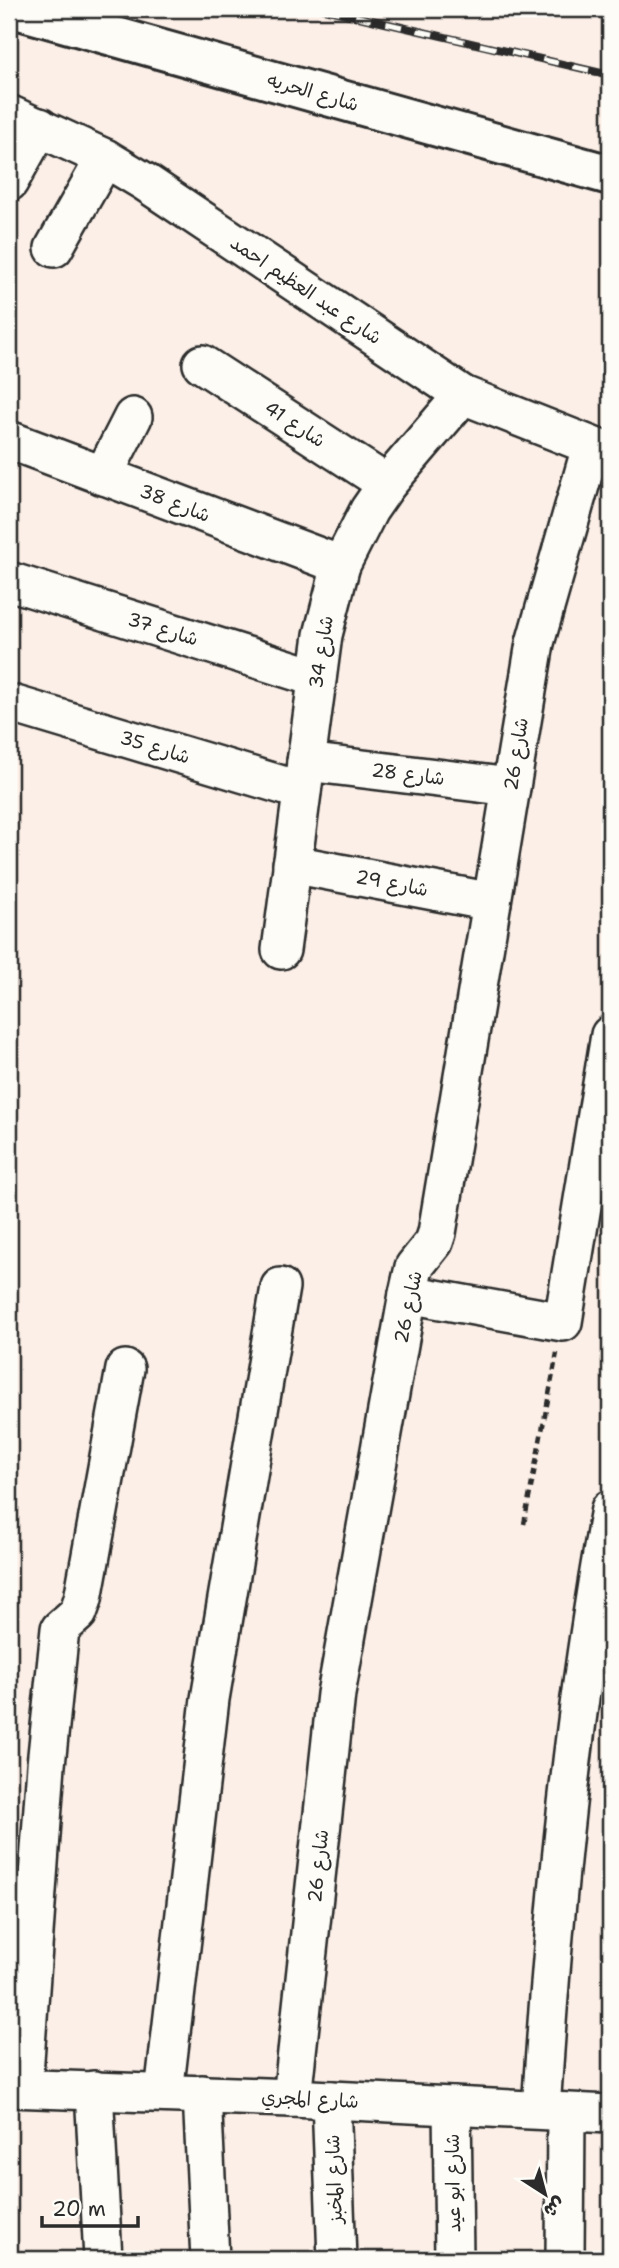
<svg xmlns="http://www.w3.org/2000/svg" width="619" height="2268" font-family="'Shantell Sans','Playpen Sans Arabic',sans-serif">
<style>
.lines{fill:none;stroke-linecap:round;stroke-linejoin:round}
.minor-casing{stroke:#2b2b2b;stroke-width:42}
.secondary-casing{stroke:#2b2b2b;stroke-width:44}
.path{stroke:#2b2b2b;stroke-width:4.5;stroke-dasharray:7 5;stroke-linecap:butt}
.minor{stroke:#fdfcf7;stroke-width:37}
.secondary{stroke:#fdfcf7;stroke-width:38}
.rail-casing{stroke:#2b2b2b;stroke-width:8}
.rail{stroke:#fdfcf7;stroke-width:5;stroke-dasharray:16;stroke-linecap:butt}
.labels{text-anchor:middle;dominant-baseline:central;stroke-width:6;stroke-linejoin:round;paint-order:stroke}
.street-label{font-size:19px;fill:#2b2b2b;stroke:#fdfcf7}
</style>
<rect width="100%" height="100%" fill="#fbefe7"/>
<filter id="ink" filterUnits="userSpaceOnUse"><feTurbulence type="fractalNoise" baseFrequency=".0143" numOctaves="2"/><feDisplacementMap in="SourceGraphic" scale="14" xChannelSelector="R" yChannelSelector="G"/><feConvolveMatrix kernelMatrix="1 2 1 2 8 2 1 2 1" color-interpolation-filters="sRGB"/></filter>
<g filter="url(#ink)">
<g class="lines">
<defs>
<g id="minor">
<polyline points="9,114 105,158 145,182 463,395 610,453"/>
<polyline points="9,182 40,127"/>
<polyline points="54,248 105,158"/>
<polyline points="202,364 387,484"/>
<polyline points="9,440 341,565"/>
<polyline points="103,476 133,417"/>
<polyline points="9,581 317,678"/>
<polyline points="9,703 302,791"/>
<polyline points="306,762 511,787"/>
<polyline points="292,864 492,902"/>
<polyline points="281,950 323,635 341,565 369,510 387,484 463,395"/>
<polyline points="408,1294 563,1322 610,1035"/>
<polyline points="9,2088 292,2098 610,2114"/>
<polyline points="23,2088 46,1765 60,1629 78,1613 83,1599 125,1369"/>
<polyline points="94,2090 103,2259"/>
<polyline points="164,2093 210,1699 280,1287"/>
<polyline points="202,2094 210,2259"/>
<polyline points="292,2098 336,1694 408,1294 414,1267 434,1242 437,1233 535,643 591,447"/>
<polyline points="331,2100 337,2259"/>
<polyline points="452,2106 454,2259"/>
<path d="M541 2110C554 1906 573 1710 610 1509"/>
<polyline points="565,2259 566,2112"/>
</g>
<polyline id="secondary" points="16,9 610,175"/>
</defs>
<use href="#minor" class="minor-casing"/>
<use href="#secondary" class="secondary-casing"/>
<polyline class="path" points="524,1524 557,1353"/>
<use href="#minor" class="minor"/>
<use href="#secondary" class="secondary"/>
<defs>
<polyline id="rail" points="324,9 610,75"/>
</defs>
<use href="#rail" class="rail-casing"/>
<use href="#rail" class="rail"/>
</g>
</g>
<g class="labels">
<g class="street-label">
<text transform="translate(313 92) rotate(16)">شارع الحريه</text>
<text transform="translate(306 290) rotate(34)">شارع عبد العظيم احمد</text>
<text transform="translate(295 424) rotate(33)">شارع 41</text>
<text transform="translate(175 503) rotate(21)">شارع 38</text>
<text transform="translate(163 629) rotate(17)">شارع 37</text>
<text transform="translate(321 652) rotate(-81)">شارع 34</text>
<text transform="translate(155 747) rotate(17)">شارع 35</text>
<text transform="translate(516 754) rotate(-81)">شارع 26</text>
<text transform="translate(408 774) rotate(7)">شارع 28</text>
<text transform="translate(392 883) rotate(11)">شارع 29</text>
<text transform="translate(408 1307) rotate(-78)">شارع 26</text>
<text transform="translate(318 1866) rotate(-84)">شارع 26</text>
<text transform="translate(310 2099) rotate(3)">شارع المجري</text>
<text transform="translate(334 2179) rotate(-92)">شارع المخبز</text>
<text transform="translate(453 2183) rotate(-91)">شارع ابو عيد</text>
</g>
</g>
<rect width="619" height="2268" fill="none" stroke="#fdfcf7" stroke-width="35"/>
<rect x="18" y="18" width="584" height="2233" fill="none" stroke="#2b2b2b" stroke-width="2.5" filter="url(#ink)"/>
<g transform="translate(545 2194) rotate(144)" stroke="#fdfcf7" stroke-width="5" paint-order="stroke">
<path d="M0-5L12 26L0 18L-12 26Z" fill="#2b2b2b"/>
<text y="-10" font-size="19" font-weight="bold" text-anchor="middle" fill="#2b2b2b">ش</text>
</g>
<path d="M42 2216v10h96v-10" fill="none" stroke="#2b2b2b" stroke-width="3.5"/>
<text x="52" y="2216" font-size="21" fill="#2b2b2b" stroke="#fdfcf7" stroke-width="5" paint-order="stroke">20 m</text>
</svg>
